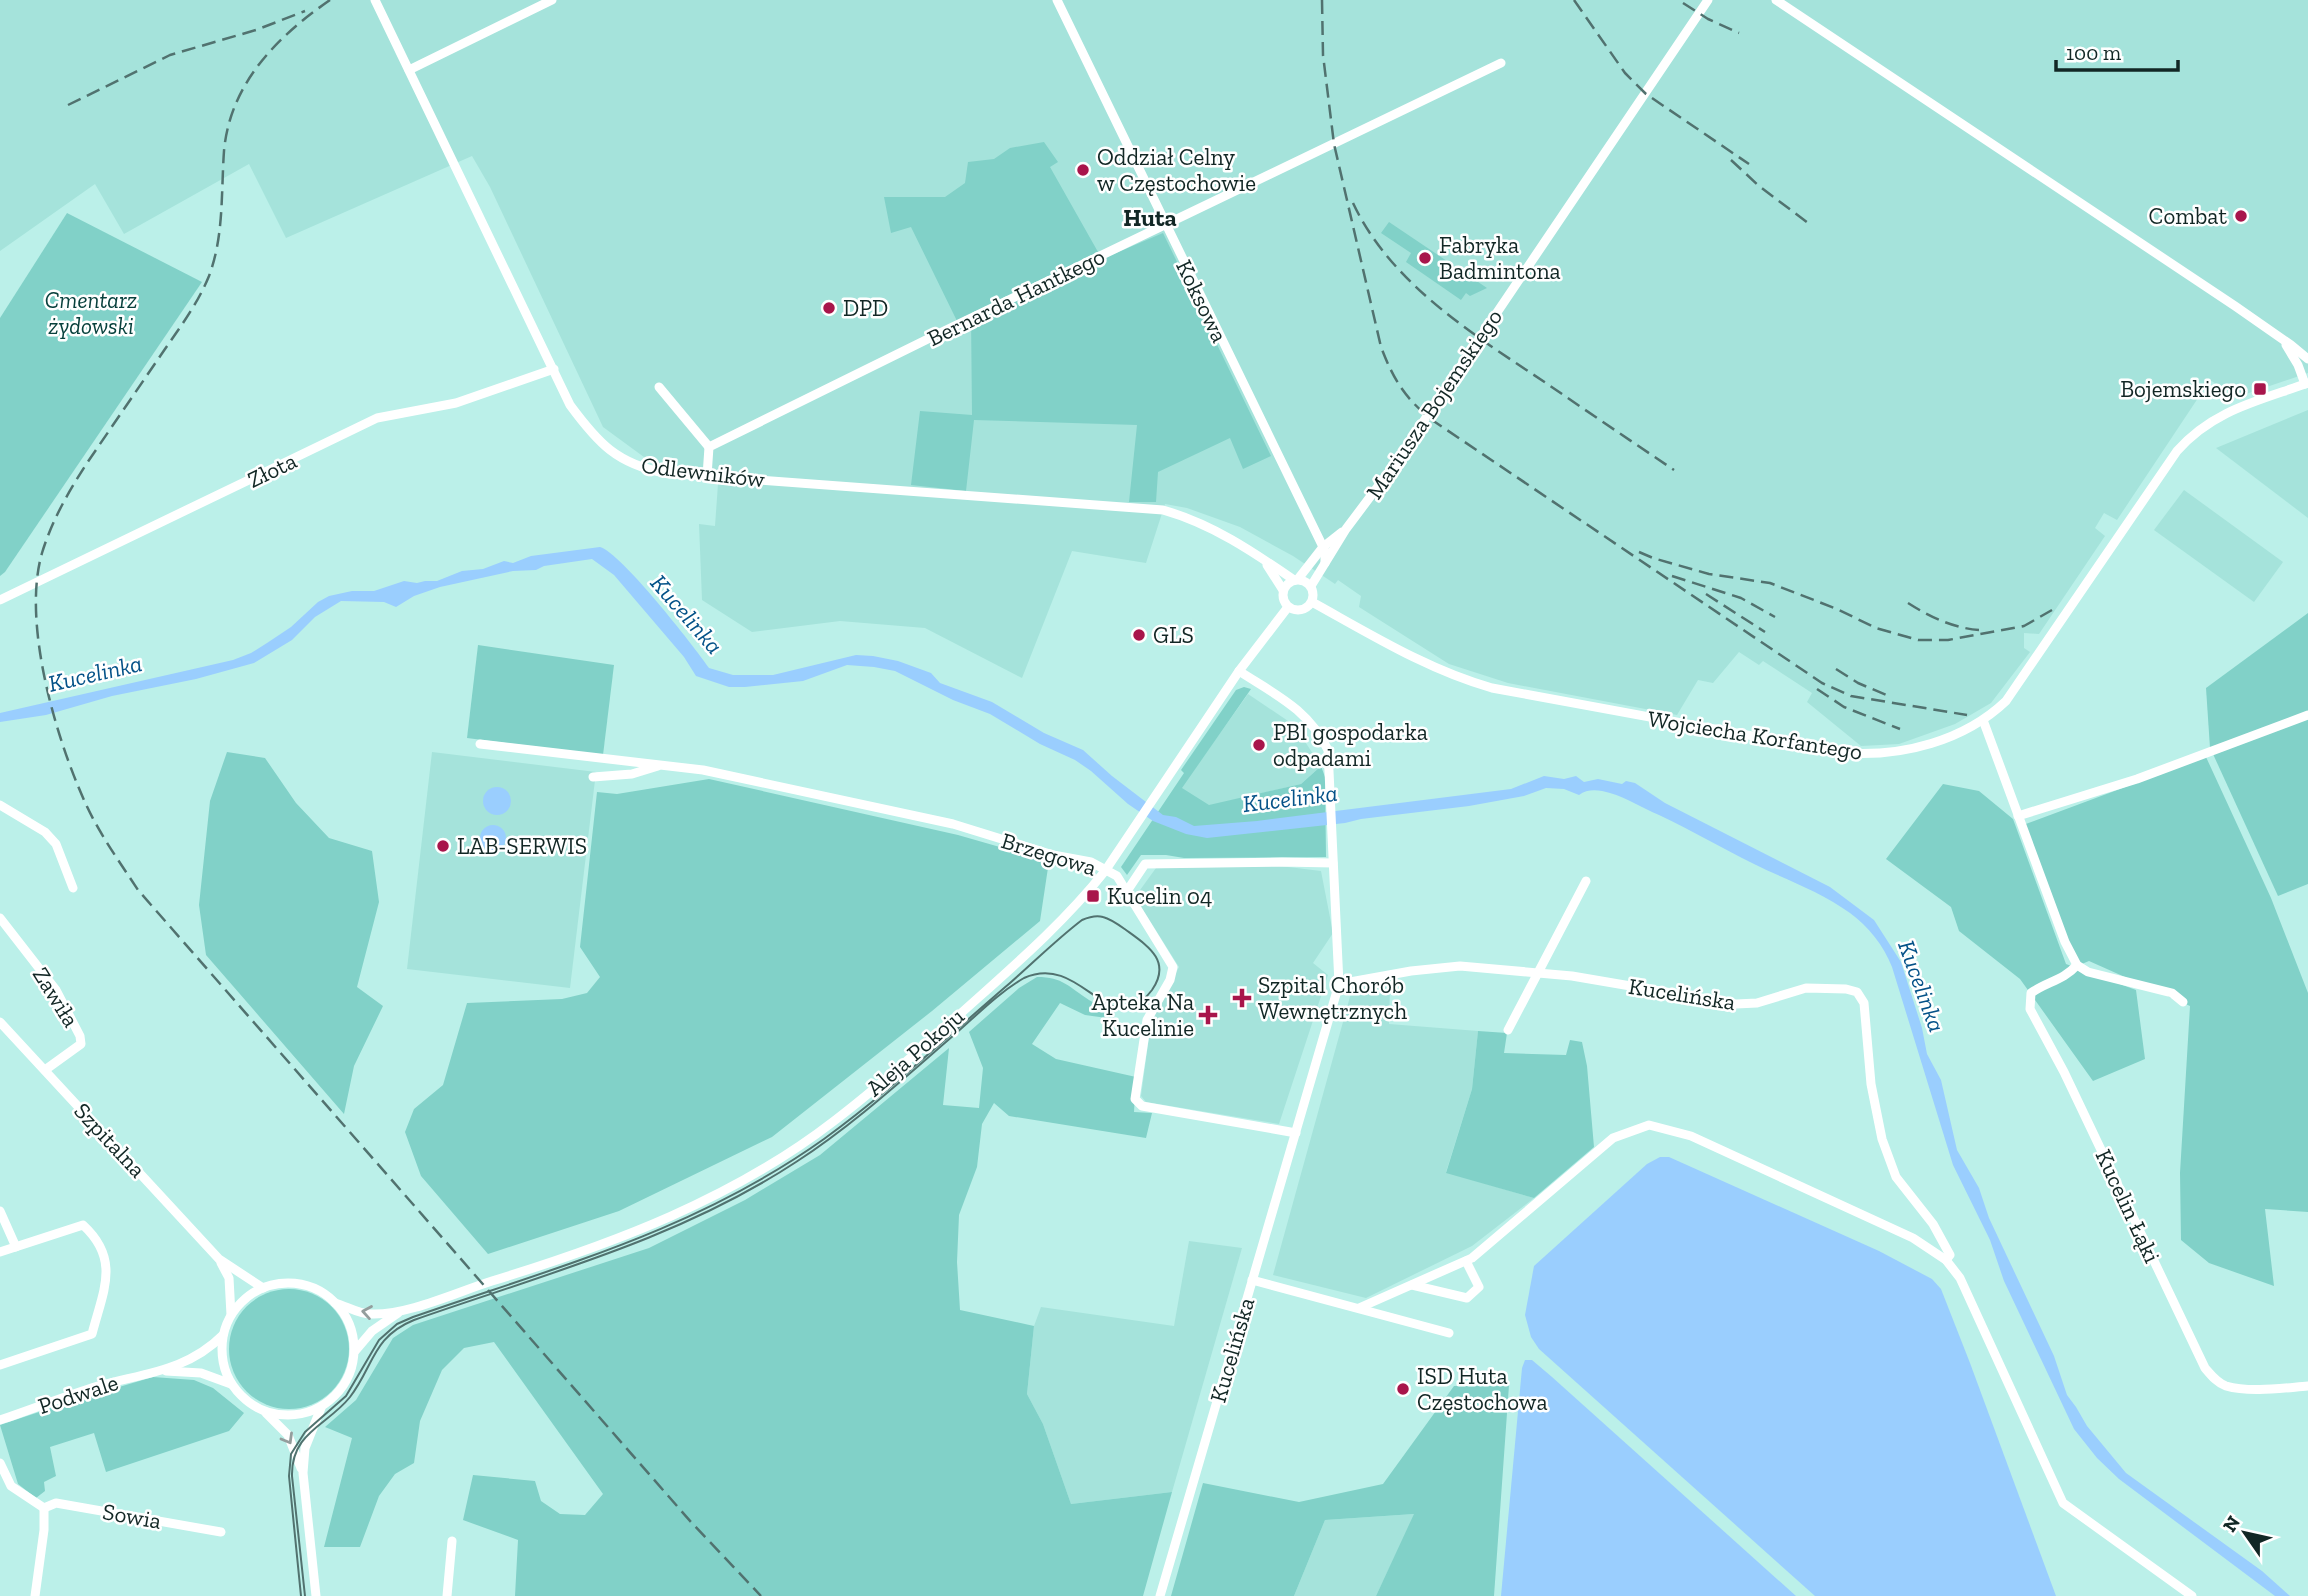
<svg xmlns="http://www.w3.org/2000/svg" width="2308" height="1596" font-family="'Zilla Slab',serif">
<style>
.built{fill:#a5e3db}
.green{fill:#81d1c8}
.water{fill:#9acefe}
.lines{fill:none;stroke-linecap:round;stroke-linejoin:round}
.minor{stroke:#fff;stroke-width:9}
.tram{stroke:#51726f;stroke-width:2}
.rail{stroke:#51726f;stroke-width:2.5;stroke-dasharray:14 7;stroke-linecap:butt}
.oneway{stroke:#949e9d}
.poi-dot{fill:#a8154b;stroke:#fff;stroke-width:2.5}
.labels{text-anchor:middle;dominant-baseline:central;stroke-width:5;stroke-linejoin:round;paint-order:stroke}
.poi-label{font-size:23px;fill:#122725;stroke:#fff;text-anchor:start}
.street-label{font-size:23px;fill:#122725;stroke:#fff}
.park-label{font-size:23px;font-style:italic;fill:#08413d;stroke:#fff}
.neighbourhood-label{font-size:24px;font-weight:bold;fill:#122725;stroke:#fff}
.water-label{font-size:24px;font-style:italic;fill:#045288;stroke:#fff}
</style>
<rect width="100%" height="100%" fill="#bbf0e9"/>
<g class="built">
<polygon points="0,0 2308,0 2308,373 2237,397 2210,380 2117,520 2104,513 2095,528 2105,536 2039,634 2024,633 2024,648 2030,652 1991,703 1955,724 1899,744 1861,746 1807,702 1812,693 1763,661 1759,665 1739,652 1713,683 1698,680 1677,715 1508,683 1449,664 1359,607 1361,596 1338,580 1335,584 1293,556 1240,527 1187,508 1165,504 1146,563 1072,551 1022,678 925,628 840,621 752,632 702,600 699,524 715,526 718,484 648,460 603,427 490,187 472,156 286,238 249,164 124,234 95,184 0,251"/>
<polygon points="2308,410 2308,518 2216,448"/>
<polygon points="2184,490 2283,562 2254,602 2154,530"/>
<polygon points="1248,694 1294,725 1321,766 1301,784 1208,806 1181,788"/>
<polygon points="432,752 596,772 570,988 407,969"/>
<polygon points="1280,866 1321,871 1333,933 1313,963 1328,975 1279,1124 1146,1102 1141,1096 1151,1022 1179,967 1135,897 1156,868"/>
<polygon points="1390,986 1389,1024 1478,1031 1472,1089 1446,1172 1534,1198 1472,1246 1366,1298 1273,1275 1351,993"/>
<polygon points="1189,1241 1242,1248 1172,1492 1071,1504 1043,1424 1027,1394 1034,1326 1041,1307 1174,1326"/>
<polygon points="1415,1514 1376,1596 1294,1596 1325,1520"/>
</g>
<g class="green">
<polygon points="1044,142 1058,162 1050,167 1102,259 1163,233 1271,456 1243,469 1230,438 1158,472 1156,502 1129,502 1137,425 974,420 966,491 911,485 920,411 972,415 971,315 957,321 911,227 891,233 884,197 945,197 965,183 968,162 994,159 1010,148"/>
<polygon points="67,213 202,282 5,572 0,576 0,318"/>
<polygon points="1389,222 1487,288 1470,296 1466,293 1461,300 1406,262 1411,253 1381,233"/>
<polygon points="2308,613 2308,713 2210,748 2206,688"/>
<polygon points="478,645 614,665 603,755 467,738"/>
<polygon points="1244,687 1251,689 1182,788 1209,805 1301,784 1321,766 1325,777 1326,857 1184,858 1166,855 1141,855 1127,875 1121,867 1184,773 1181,770 1236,690"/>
<polygon points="2308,719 2308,884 2278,896 2213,754"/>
<polygon points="227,752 265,758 296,803 329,838 372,851 379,902 357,987 383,1006 354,1066 344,1114 206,955 199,905 210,801"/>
<polygon points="2206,757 2271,898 2308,993 2308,1212 2265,1209 2274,1286 2209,1263 2181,1240 2180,1173 2190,1006 2089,961 2077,966 2023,825"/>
<polygon points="709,779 958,835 1049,861 1040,921 932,1011 772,1137 619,1211 488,1254 421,1176 405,1132 414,1109 443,1085 467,1003 562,999 587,993 600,977 580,947 597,792 617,794"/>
<polygon points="1943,784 1979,791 2013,819 2066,964 2136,990 2145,1059 2093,1081 2020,979 1959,931 1951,907 1886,859"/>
<path d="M1037 977C1063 977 1069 987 1089 1000 1097 1005 1106 1008 1115 1012L1114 1019 1085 1015 1060 1003 1032 1044 1056 1059 1136 1077 1134 1112 1152 1113 1146 1138 1009 1116 994 1103 982 1124 977 1167 959 1215 957 1262 960 1310 1034 1326 1027 1394 1043 1424 1071 1504 1172 1492 1143 1596H515L518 1540 463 1520 473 1475 535 1481 541 1501 560 1514 585 1515 603 1494 494 1342 464 1348 442 1370 420 1421 414 1463 395 1474 379 1496 360 1547H324L352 1438 325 1427 356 1400 393 1338 413 1325 649 1248 745 1200 820 1155 949 1048 943 1105 979 1108 983 1068 969 1032 1019 988Z"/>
<polygon points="1478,1031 1507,1033 1504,1053 1566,1055 1570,1040 1582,1042 1587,1066 1594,1147 1534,1198 1446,1173 1472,1089"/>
<circle cx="289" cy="1349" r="60"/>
<polygon points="153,1377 194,1380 213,1388 244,1413 229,1431 106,1472 94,1433 50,1447 56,1476 44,1482 45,1491 36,1498 18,1484 0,1425 75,1400"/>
<polygon points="1509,1385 1494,1596 1376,1596 1414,1514 1325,1520 1294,1596 1171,1596 1203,1483 1299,1502 1383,1484 1454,1386"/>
</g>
<g class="water">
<path d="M600 547C621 553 694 646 709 668L733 675H773L856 655 873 656 898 661 931 673 940 683 992 702 1044 733 1083 750 1112 776 1163 815 1176 817 1194 826 1257 821 1511 789 1544 776 1564 779 1576 776 1584 782 1598 779 1622 784 1626 781 1635 783 1665 803 1830 887 1874 920 1901 962 1922 1028 1927 1054 1941 1080 1957 1150 1979 1188 1989 1218 2054 1356 2067 1395 2076 1407 2087 1426 2126 1473 2262 1571 2290 1596H2275L2119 1479 2097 1458 2074 1429 2004 1281 1990 1240 1953 1165 1892 967C1884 946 1868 926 1850 913 1820 891 1786 880 1754 864 1722 848 1691 830 1659 815 1642 808 1627 798 1610 793 1600 790 1588 788 1579 795L1564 789 1546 788 1524 796 1469 806 1361 819 1345 823 1207 838 1186 834 1153 821 1128 804 1091 771 1075 760 1040 744 990 714 953 700 895 671 874 667 847 665 803 681 745 687H729L696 676 684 657 614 575 592 559 544 566 536 570 513 571 440 587 414 596 396 607 384 602 341 601 315 617 292 640 254 663 196 679 112 696 46 715 0 722V713L233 660 251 653 267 643 291 627 318 602 329 596 352 591H374L404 581 417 583 425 581H437L462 571 483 569 504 561 513 563 531 556Z"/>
<circle cx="497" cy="801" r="14"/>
<circle cx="493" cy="838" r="13"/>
<polygon points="1660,1157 1669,1157 1879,1251 1932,1279 1941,1289 1970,1363 2056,1596 1815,1596 1539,1349 1531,1337 1525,1315 1534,1266 1647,1164"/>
<polygon points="1525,1360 1532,1360 1552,1377 1796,1596 1501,1596 1522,1368"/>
</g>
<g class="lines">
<g class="minor">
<path d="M375 0 570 405C598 443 617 464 665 473L1163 510C1212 524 1252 551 1294 580"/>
<polyline points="1057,0 1325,551 1325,563"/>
<polyline points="1776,0 2235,306 2291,345 2308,359"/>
<polyline points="409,70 552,0"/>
<polyline points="2286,345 2298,365 2305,384"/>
<polyline points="659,387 709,447"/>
<polyline points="707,476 709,447 940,333 1501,63"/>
<polyline points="1267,565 1283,590"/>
<polyline points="1298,579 1323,547 1342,532"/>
<circle cx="1298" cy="595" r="15"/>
<polyline points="1311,586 1346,529 1394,465 1708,0"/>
<polyline points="0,600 377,418 456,403 554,369"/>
<path d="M1312 602C1370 634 1428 670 1492 688L1845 753C1902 757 1964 741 2006 701L2177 451C2213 410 2258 401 2308 383"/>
<polyline points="1983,720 2065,942 2077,965 2088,972 2172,993 2183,1002"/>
<polyline points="480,744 703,770 953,824 1053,855 1091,862 1117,876 1173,967 1170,980 1147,1020 1135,1099 1142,1106 1296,1133"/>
<polyline points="593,777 632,774 658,766"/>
<polyline points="0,805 45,832 56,844 73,888"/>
<polyline points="2018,816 2137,779 2308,715"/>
<polyline points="1127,891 1145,864 1282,862 1333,863"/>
<polyline points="0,918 56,990 80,1036 81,1044 45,1070"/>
<path d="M2077 965C2064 980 2046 982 2031 993L2030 1009 2064 1072 2205 1368C2211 1375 2217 1383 2226 1386 2250 1393 2283 1388 2308 1386"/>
<polyline points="1339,984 1411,971 1460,966 1572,976 1736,1004 1757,1003 1806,988 1846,989 1857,992 1864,1003 1871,1084 1882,1139 1896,1177 1933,1224 1950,1255 1946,1260"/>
<polyline points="0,1022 219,1259 263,1288"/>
<polyline points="1508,1030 1586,881"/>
<polyline points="0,1211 16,1247"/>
<path d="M0 1252 83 1225C121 1260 103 1291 92 1334L0 1365"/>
<polyline points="221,1263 229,1278 231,1315"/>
<polyline points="1252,1280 1449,1333"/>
<circle cx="288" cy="1349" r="66"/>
<polyline points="1412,1285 1467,1298 1479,1287 1466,1261"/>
<path d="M335 1303C346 1306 359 1314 370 1314 406 1316 457 1292 492 1281 613 1244 733 1199 834 1121 878 1088 918 1051 959 1015 1010 969 1062 925 1105 871L1239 671 1288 607"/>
<polyline points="1359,1308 1472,1258 1613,1138 1649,1125 1691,1136 1913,1238 1946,1260 1960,1278 2063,1503 2192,1596"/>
<polyline points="355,1351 372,1331 398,1313"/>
<polyline points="166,1371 201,1373 231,1384"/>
<polyline points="266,1413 288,1435 301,1468"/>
<path d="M0 1420C33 1409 65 1396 98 1386 145 1373 187 1371 223 1335"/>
<polyline points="0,1463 11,1486 44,1508"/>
<polyline points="44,1508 56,1503 221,1532"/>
<polyline points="35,1596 44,1530 44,1508"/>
<polyline points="316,1596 303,1473 305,1448 321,1408"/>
<polyline points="447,1596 452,1541"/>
<path d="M1160 1596 1339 984 1328 750C1308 709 1276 695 1239 671"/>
</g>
<path class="tram" d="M301 1596 289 1476 291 1454 305 1432 346 1396 379 1340 397 1324 413 1317C559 1266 695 1231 824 1139 889 1092 949 1035 1010 983 1034 962 1057 939 1082 920 1089 917 1096 915 1103 917 1111 919 1119 925 1126 930 1148 946 1172 961 1152 990 1148 995 1143 1001 1137 1005 1101 1024 1076 955 1024 978 998 993 976 1016 954 1035 903 1079 853 1125 796 1162 679 1239 545 1274 414 1320 372 1337 374 1366 350 1397 327 1426 291 1432 292 1476L305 1596"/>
<g class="rail">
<path d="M330 0C278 36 230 83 224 151 221 194 224 236 209 276 198 303 181 326 165 349 139 387 113 425 87 463 69 491 52 520 42 553 22 622 55 735 84 800 98 832 119 861 138 890L691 1522 761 1596"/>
<path d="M1322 0 1323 55 1334 144 1381 347C1394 381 1406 400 1435 422L1822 683 1851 696 1967 715"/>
<polyline points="1574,0 1625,73 1646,94 1749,164"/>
<polyline points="1683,3 1708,19 1739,33"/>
<polyline points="68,105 170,55 256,30 305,11"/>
<polyline points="1731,160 1759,186 1812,226"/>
<path d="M1353 203C1391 284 1474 335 1546 383 1588 412 1631 441 1674 470"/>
<polyline points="1639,552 1653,558 1709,574 1770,583 1837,609 1876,628 1918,640 1948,640 2024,626 2052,610"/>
<polyline points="1672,576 1741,598 1775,617"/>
<polyline points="1706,594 1765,632"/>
<path d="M1908 603C1930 617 1953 628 1979 630"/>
<polyline points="1836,669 1858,683 1891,697"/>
<polyline points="1817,689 1844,707 1900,729"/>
</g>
</g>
<defs><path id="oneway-chevron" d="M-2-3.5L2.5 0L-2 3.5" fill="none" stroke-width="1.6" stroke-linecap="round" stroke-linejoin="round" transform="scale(1.75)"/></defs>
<g class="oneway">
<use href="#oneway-chevron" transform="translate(367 1312) rotate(-170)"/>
<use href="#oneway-chevron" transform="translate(288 1439) rotate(60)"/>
</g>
<g class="poi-dot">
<circle cx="1083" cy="170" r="7"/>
<circle cx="2241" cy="216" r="7"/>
<circle cx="1425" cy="258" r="7"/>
<circle cx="829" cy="308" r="7"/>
<rect x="2253" y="382" width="14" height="14" rx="3.5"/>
<circle cx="1139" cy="635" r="7"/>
<circle cx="1259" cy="745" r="7"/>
<circle cx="443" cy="846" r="7"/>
<rect x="1086" y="889" width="14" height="14" rx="3.5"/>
<path d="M1238.5 987.5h7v7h7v7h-7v7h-7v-7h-7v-7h7z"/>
<path d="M1204.5 1004.5h7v7h7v7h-7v7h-7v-7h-7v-7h7z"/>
<circle cx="1403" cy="1389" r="7"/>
</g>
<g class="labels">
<g class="poi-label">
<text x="1097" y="157">Oddział Celny<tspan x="1097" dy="26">w Częstochowie</tspan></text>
<text x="2227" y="216" text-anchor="end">Combat</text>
<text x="1439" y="245">Fabryka<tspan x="1439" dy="26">Badmintona</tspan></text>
<text x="843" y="308">DPD</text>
<text x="2246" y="389" text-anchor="end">Bojemskiego</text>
<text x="1153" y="635">GLS</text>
<text x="1273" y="732">PBI gospodarka<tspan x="1273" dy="26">odpadami</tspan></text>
<text x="457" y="846">LAB-SERWIS</text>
<text x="1107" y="896">Kucelin 04</text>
<text x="1258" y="985">Szpital Chorób<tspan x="1258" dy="26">Wewnętrznych</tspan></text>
<text x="1194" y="1002" text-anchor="end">Apteka Na<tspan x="1194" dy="26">Kucelinie</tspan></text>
<text x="1417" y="1376">ISD Huta<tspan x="1417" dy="26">Częstochowa</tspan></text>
</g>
<g class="street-label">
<text transform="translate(1016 297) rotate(-26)">Bernarda Hantkego</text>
<text transform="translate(1202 301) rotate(64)">Koksowa</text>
<text transform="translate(1434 404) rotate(-56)">Mariusza Bojemskiego</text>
<text transform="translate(272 470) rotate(-26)">Złota</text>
<text transform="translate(703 472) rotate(7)">Odlewników</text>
<text transform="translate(1755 735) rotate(9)">Wojciecha Korfantego</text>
<text transform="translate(1049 854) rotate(17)">Brzegowa</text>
<text transform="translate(1682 994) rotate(9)">Kucelińska</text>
<text transform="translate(56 997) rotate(58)">Zawiła</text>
<text transform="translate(915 1052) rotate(-41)">Aleja Pokoju</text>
<text transform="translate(110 1140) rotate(47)">Szpitalna</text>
<text transform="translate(2128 1206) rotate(65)">Kucelin Łąki</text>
<text transform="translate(1232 1350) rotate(-74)">Kucelińska</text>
<text transform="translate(78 1394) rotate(-18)">Podwale</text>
<text transform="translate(132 1516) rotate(10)">Sowia</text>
</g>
<g class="park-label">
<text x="91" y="300">Cmentarz<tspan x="91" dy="26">żydowski</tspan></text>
</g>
<g class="neighbourhood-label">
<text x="1150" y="217">Huta</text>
</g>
<g class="water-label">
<text transform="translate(687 614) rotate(49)">Kucelinka</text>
<text transform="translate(95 673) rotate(-13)">Kucelinka</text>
<text transform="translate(1290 798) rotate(-7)">Kucelinka</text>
<text transform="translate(1922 986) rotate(70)">Kucelinka</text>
</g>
</g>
<g transform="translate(2245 1533) rotate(304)" stroke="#ffffff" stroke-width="5" paint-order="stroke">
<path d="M0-5L12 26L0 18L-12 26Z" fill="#122725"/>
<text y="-10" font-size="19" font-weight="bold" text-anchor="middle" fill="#122725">N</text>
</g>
<path d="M2056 60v10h122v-10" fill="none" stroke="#122725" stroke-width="3.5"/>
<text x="2066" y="60" font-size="21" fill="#122725" stroke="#ffffff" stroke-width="5" paint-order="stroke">100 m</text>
</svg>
